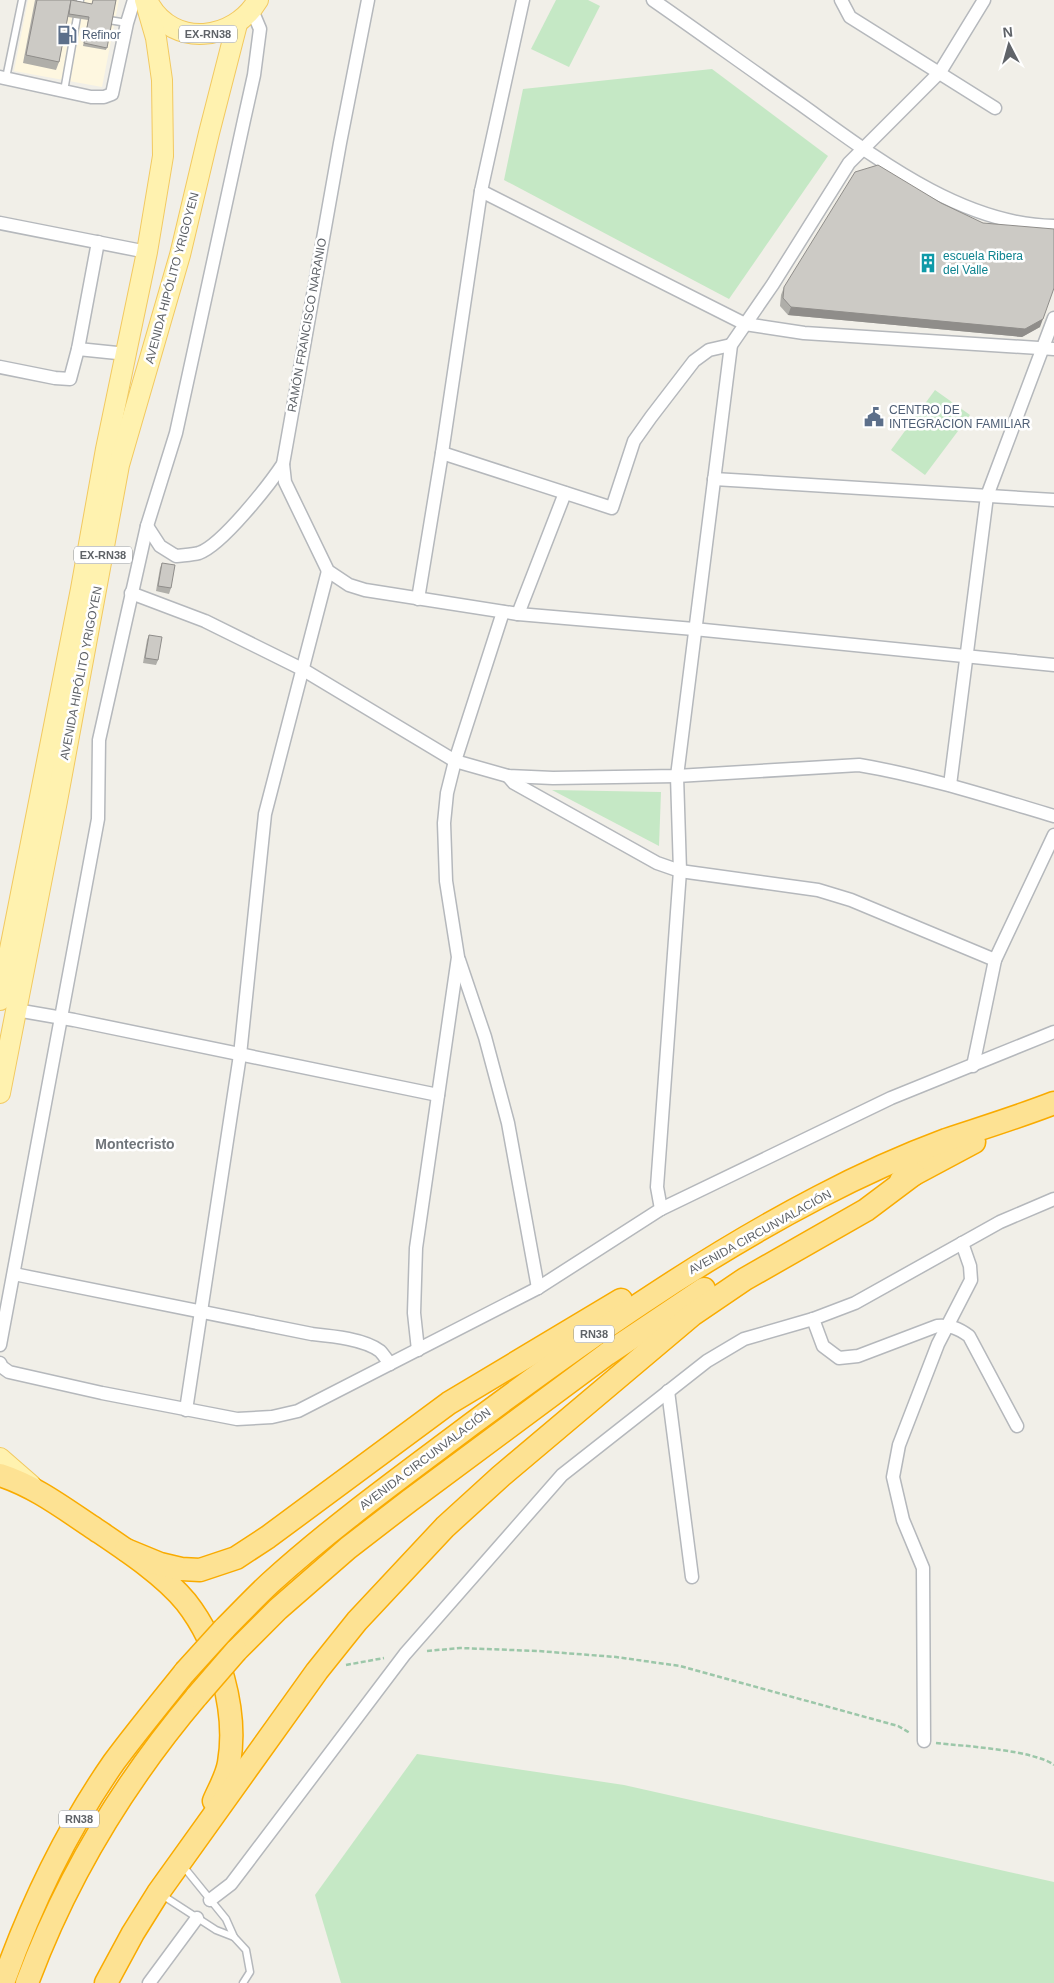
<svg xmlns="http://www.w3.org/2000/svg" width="1054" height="1983" font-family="Arial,sans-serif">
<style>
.commercial{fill:#fef7e0}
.green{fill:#c5e8c5}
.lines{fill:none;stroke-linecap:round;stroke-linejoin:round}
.lane-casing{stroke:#b5b8bc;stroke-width:9}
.street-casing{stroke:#b5b8bc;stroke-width:15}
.primary-casing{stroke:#f2c960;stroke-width:22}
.highway-casing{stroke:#f9ab00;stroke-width:25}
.path{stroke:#9cc7a9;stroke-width:2.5;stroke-dasharray:5 2.5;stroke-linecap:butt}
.lane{stroke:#fff;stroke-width:6}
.street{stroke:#fff;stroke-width:12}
.primary{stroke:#fff2af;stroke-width:20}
.highway{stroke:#fde293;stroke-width:22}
.highway-bridge-casing{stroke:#f9ab00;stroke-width:25;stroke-linecap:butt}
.highway-bridge{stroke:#fde293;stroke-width:22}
.wall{fill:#afaea9}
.shaded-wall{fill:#8f8d8a}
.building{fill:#cccac5;stroke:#8f8d8a}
.labels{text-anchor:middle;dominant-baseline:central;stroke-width:5;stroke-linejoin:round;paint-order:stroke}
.shield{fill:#fff;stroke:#8f9295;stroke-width:1}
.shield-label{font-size:11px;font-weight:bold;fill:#5f6368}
.service-label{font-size:12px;fill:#4e5e75;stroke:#fff;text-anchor:start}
.culture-label{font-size:12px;fill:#0d838f;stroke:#fff;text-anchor:start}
.street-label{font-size:12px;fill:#5f6368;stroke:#fff}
.neighbourhood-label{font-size:14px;font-weight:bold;fill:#70757a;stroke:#fff}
</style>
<rect width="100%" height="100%" fill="#f1efe8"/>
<polygon class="commercial" points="28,0 119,0 102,87 14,71"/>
<g class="green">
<polygon points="556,0 588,0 600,6 569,67 531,49"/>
<polygon points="712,69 828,156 729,299 504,180 523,89"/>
<polygon points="935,390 970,415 925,475 891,450"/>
<polygon points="552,790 661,792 659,846"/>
<polygon points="417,1754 624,1785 1054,1882 1054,1983 341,1983 315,1895"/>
</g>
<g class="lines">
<defs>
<g id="lane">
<polyline points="103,19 127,23"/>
<polyline points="6,78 22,0"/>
<polyline points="64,91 80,0"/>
<polyline points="183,1866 226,1919 234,1937 246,1950 250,1972 243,1983"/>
<polyline points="162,1895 216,1930 234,1937"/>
</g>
<g id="street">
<path d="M653 0C702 34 750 69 799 103 872 155 960 225 1054 226"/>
<polyline points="841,0 850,17 995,108"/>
<polyline points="0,77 91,97 104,97 112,94 127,23 134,0"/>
<polyline points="481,191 745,324 804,333 1054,349"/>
<polyline points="0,223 147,252"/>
<polyline points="78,349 127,354"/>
<polyline points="0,367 55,378 70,379 78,349 98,242"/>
<polyline points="442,453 612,508 634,441 651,417 694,361 709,350 731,345"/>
<polyline points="283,464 285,482 328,571 349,585 365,590 518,614 694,629 1054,665"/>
<polyline points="714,479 1054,500"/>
<path d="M147 526 160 546 176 556C183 555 192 555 199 553 222 545 269 485 283 464L340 143 368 0"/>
<path d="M131 593 205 621 302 669 455 761 508 776 553 778 677 776 859 765C925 776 990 797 1054 816"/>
<polyline points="418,599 442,453 481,191 523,0"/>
<polyline points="518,614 565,493"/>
<polyline points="508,776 514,783 657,863 680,871 818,890 851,900 995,960"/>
<polyline points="950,785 987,496 1054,318"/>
<polyline points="459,960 485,1037 508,1123 538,1288"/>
<polyline points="16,1010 74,1020 438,1095"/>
<polyline points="973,1066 995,960 1054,835"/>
<polyline points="661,1209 891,1098 1054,1032"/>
<path d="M14 1274 312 1334C332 1336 364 1339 380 1351 383 1354 387 1360 390 1364"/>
<path d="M813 1319 823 1346 839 1358 858 1356 937 1326C950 1325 958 1328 969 1336L1017 1426"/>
<polyline points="0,1345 98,819 99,740 147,526 176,433 244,120 254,75 260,29 252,10"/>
<polyline points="418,1350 414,1313 416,1248 458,957 446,881 444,823 447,793 455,761 503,612"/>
<polyline points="0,1363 2,1367 9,1372 102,1393 237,1419 272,1417 298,1411 538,1288 661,1209 657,1187 680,871 677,776 731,345 773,284 849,163 940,72 984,0"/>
<polyline points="668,1391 692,1577"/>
<polyline points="186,1410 240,1055 265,814 328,571"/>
<polyline points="924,1741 923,1568 903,1520 893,1477 899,1445 938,1344 971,1280 970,1266 962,1243"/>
<polyline points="210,1900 231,1884 405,1654 562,1475 707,1361 744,1339 813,1319 855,1303 1000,1222 1054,1199"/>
<polyline points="149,1983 197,1918"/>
</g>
<g id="primary">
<path d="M149 4C174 48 234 41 258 0"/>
<polyline points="0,1000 81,589 106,449 147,252 163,156 162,80 156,38 145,0"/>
<polyline points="0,1093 57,801 119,465 180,255 209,133 237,24"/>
<polyline points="0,1458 31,1485"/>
</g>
<g id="highway">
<polyline points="901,1181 974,1142"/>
<path d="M0 1475C34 1486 62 1507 92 1527 123 1548 162 1573 186 1602 219 1644 238 1711 229 1763 227 1776 219 1789 214 1801"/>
<polyline points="126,1550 160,1564 181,1569 200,1570 236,1558 268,1537 449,1403 621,1300"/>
<path d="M224 1629C239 1614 254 1598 270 1583 334 1525 404 1475 473 1423 585 1340 694 1262 819 1197 859 1176 903 1156 946 1140 982 1128 1018 1117 1054 1103"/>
<polyline points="236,1651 278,1609 348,1548 409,1501 607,1354 704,1289"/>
<path d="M3 1983C30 1907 68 1828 114 1762 137 1731 161 1702 185 1672"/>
<path d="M27 1983C66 1878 125 1781 197 1696"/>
<polyline points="106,1983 133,1933 158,1893 317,1671 357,1621 445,1527 501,1476 692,1315 745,1279 866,1210 914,1174"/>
</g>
</defs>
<use href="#lane" class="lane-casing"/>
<use href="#street" class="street-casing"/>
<use href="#primary" class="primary-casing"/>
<use href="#highway" class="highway-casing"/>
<g class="path">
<polyline points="427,1651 460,1648 538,1651 616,1657 680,1666 898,1726 910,1733"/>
<polyline points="346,1665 384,1658"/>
<path d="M936 1743C963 1746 1034 1750 1054 1765"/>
</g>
<use href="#lane" class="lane"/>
<use href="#street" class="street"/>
<use href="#primary" class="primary"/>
<use href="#highway" class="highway"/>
<defs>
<g id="highway-bridge">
<polyline points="185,1672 224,1629"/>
<polyline points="197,1696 236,1651"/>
</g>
</defs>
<use href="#highway-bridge" class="highway-bridge-casing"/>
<use href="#highway-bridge" class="highway-bridge"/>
</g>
<g class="wall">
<polygon points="35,0 73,0 92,4 93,0 116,0 106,50 83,46 88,20 68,17 59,62 56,70 23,63"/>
<polygon points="784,287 1040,327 1022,337 788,315 780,306 781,295"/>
<polygon points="162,563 171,588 169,594 156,591 160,568"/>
<polygon points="149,635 158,660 156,665 143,663 147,640"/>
</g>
<polygon class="shaded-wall" points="791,307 1043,319 1040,327 1022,337 788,315"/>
<g class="building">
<polygon points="37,0 71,0 59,62 26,55"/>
<polygon points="71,0 92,4 93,0 116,0 107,48 84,43 89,17 69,14"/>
<polygon points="878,165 941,203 983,223 1054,229 1054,288 1043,319 1025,329 791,307 783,298 784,287 855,172"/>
<polygon points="162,563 175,565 171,588 158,586"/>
<polygon points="149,635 162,637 158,660 145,658"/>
</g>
<defs>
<symbol id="fuel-bare" viewBox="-9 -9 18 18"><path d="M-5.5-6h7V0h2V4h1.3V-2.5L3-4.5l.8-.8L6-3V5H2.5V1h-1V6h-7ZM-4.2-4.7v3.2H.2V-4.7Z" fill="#5c6f8a" stroke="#fff" stroke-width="2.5" paint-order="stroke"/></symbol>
<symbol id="building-bare" viewBox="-9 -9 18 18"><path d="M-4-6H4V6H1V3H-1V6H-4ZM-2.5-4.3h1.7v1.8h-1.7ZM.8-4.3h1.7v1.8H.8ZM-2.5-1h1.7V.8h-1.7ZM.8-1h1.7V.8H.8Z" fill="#0f9aa8" stroke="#fff" stroke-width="2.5" paint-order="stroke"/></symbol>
<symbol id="civic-bare" viewBox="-9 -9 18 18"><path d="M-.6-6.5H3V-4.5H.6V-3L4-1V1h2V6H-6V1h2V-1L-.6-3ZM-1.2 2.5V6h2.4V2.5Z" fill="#5c6f8a" stroke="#fff" stroke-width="2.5" paint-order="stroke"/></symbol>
</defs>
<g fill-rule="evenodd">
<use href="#fuel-bare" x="53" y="21" width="28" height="28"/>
<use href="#building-bare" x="914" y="249" width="28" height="28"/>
<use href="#civic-bare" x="860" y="403" width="28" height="28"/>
</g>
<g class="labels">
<g class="shield">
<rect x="179" y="25.5" width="58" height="17" rx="4"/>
<rect x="74" y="546.5" width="58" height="17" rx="4"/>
<rect x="574" y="1325.5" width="40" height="17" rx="4"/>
<rect x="59" y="1810.5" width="40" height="17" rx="4"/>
</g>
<g class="shield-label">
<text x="208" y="34">EX-RN38</text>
<text x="103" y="555">EX-RN38</text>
<text x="594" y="1334">RN38</text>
<text x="79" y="1819">RN38</text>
</g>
<g class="service-label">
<text x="82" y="35">Refinor</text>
<text x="889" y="410">CENTRO DE<tspan x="889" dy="14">INTEGRACION FAMILIAR</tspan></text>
</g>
<g class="culture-label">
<text x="943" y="256">escuela Ribera<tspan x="943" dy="14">del Valle</tspan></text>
</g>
<g class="street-label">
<text transform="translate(172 278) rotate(-75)">AVENIDA HIPÓLITO YRIGOYEN</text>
<text transform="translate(307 325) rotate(-80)">RAMÓN FRANCISCO NARANIO</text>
<text transform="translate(81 673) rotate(-79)">AVENIDA HIPÓLITO YRIGOYEN</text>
<text transform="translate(760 1232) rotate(-29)">AVENIDA CIRCUNVALACIÓN</text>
<text transform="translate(425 1459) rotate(-37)">AVENIDA CIRCUNVALACIÓN</text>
</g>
<g class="neighbourhood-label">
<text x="135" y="1144">Montecristo</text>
</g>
</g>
<g transform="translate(1009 45) rotate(354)" stroke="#ffffff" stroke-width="4" paint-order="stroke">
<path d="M0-4L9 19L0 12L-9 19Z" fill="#5f6368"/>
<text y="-8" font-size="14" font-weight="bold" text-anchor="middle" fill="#5f6368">N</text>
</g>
</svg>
